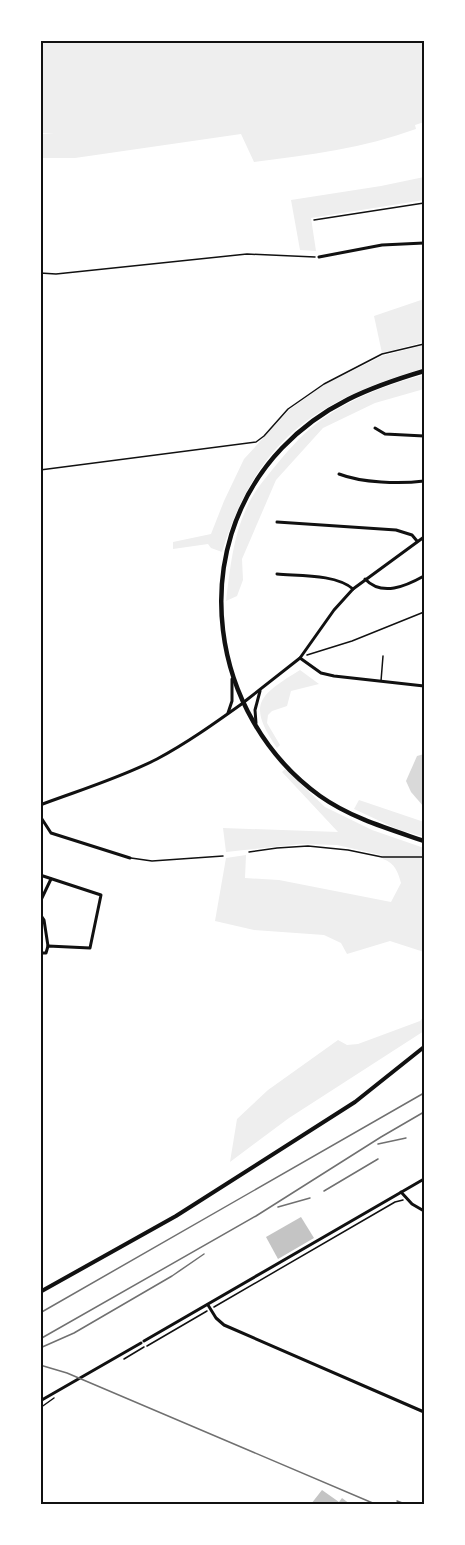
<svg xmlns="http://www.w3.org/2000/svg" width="465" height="1545" font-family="Signika,sans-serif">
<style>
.green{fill:#eee}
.water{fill:#d9d9d9}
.building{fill:#c4c4c4}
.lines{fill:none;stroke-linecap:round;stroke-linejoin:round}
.path{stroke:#111;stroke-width:1.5}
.service{stroke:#111;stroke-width:1.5}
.minor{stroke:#111;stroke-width:3}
.tertiary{stroke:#111;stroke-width:3}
.secondary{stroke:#111;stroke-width:4}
.primary{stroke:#111;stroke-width:4.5}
.rail{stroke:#707070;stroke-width:1.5}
.neatline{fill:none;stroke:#111;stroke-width:2}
</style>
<rect width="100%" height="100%" fill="#fff"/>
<g class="green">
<path d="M40 41H424V122L415 125 416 129C364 148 310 155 254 162L241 134 75 158H41V134L54 133H41Z"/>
<polygon points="424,177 424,200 311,218 316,251 300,250 291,200 381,186"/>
<polygon points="424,299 424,342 382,353 374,316"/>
<path d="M424 345V368C315 401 257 439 222 552L211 548 208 544 173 549V542L211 534 224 501 244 459 289 410 324 385 382 356Z"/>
<path d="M424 375V389L375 403 323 428 276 480 242 559 243 580 237 596 226 601C230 569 233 536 247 507 253 493 263 481 272 470 285 454 300 436 317 423 347 400 388 384 424 375Z"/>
<path d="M300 670 319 684 291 691 287 706 272 711 268 715 267 723 280 745 277 748C247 704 258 696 300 670Z"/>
<path d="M285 769 325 807 372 830 424 848V952L390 941 347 954 341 943 324 935 254 930 215 921 226 858 246 855 245 878 279 880 391 902 401 883C398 872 395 863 383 859L381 855 337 845 301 844 226 852 223 828 338 832 282 772Z"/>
<polygon points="359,800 424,822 424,837 397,829 354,809"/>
<polygon points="424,1016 424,1031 289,1118 230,1162 237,1119 268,1090 338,1040 347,1045 358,1044 420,1021"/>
</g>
<polygon class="water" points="424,754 424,807 411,792 406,781 417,756"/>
<g class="building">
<polygon points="301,1217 314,1238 278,1259 266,1237"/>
<polygon points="322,1490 339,1502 342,1498 350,1504 311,1504"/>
</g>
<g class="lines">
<g class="path">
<polyline points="40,273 56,274 247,254 315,257"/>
<polyline points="40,470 256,442 264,436 288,409 324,384 382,354 424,344"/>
<polyline points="307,655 352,641 424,612"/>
<polyline points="249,852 277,848 308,846 348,850 382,857 424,857"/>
<polyline points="214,1307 395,1202 403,1200"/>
<polyline points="147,1346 207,1311"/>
<polyline points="124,1359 144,1347"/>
<polyline points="40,1408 54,1398"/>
</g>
<g class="service">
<polyline points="314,220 424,203"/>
<polyline points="381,681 383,656"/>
<polyline points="131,858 152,861 223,856"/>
</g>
<g class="minor">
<polyline points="319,257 382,245 424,243"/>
<polyline points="375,428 385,434 424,436"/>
<path d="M339 474C362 483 400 484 424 481"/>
<polyline points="277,522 396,530 412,535 417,541"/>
<path d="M277 574C299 576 336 574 353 589"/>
<path d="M365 579C382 597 406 586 424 576"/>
<polyline points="300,658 321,673 334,676 424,686"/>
<polyline points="244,702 300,658 334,610 353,589 424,537"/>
<polyline points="256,723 255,710 260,691"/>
<polyline points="40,816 51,833 130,858"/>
<polyline points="40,875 101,895 90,948 48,946 46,953 40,953"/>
<polyline points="40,902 51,879"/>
<polyline points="40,914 44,920 48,946"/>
<polyline points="401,1192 412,1204 424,1211"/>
<polyline points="208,1305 216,1318 224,1325 424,1412"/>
<polyline points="144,1341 424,1179"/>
<polyline points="40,1401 141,1343"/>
</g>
<g class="tertiary">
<polyline points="228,713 232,701 232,679"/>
<path d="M40 805C80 790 120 778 157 759 187 743 215 723 243 703"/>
</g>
<polyline class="secondary" points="40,1292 176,1216 355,1102 424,1047"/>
<path class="primary" d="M424 371C370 387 323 405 282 448 185 550 209 716 320 796 351 818 389 829 424 841"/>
<g class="rail">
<polyline points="378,1144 406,1138"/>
<polyline points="324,1191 378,1159"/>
<polyline points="278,1207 310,1198"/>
<polyline points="40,1313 424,1093"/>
<polyline points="40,1339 256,1216 381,1137 424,1112"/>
<polyline points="40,1348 74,1333 172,1276 204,1254"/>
<polyline points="40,1365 67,1373 375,1504"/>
<polyline points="397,1501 405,1504"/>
</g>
</g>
<rect width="465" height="1545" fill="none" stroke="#ffffff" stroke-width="84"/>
<rect x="42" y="42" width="381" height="1461" class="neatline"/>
</svg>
